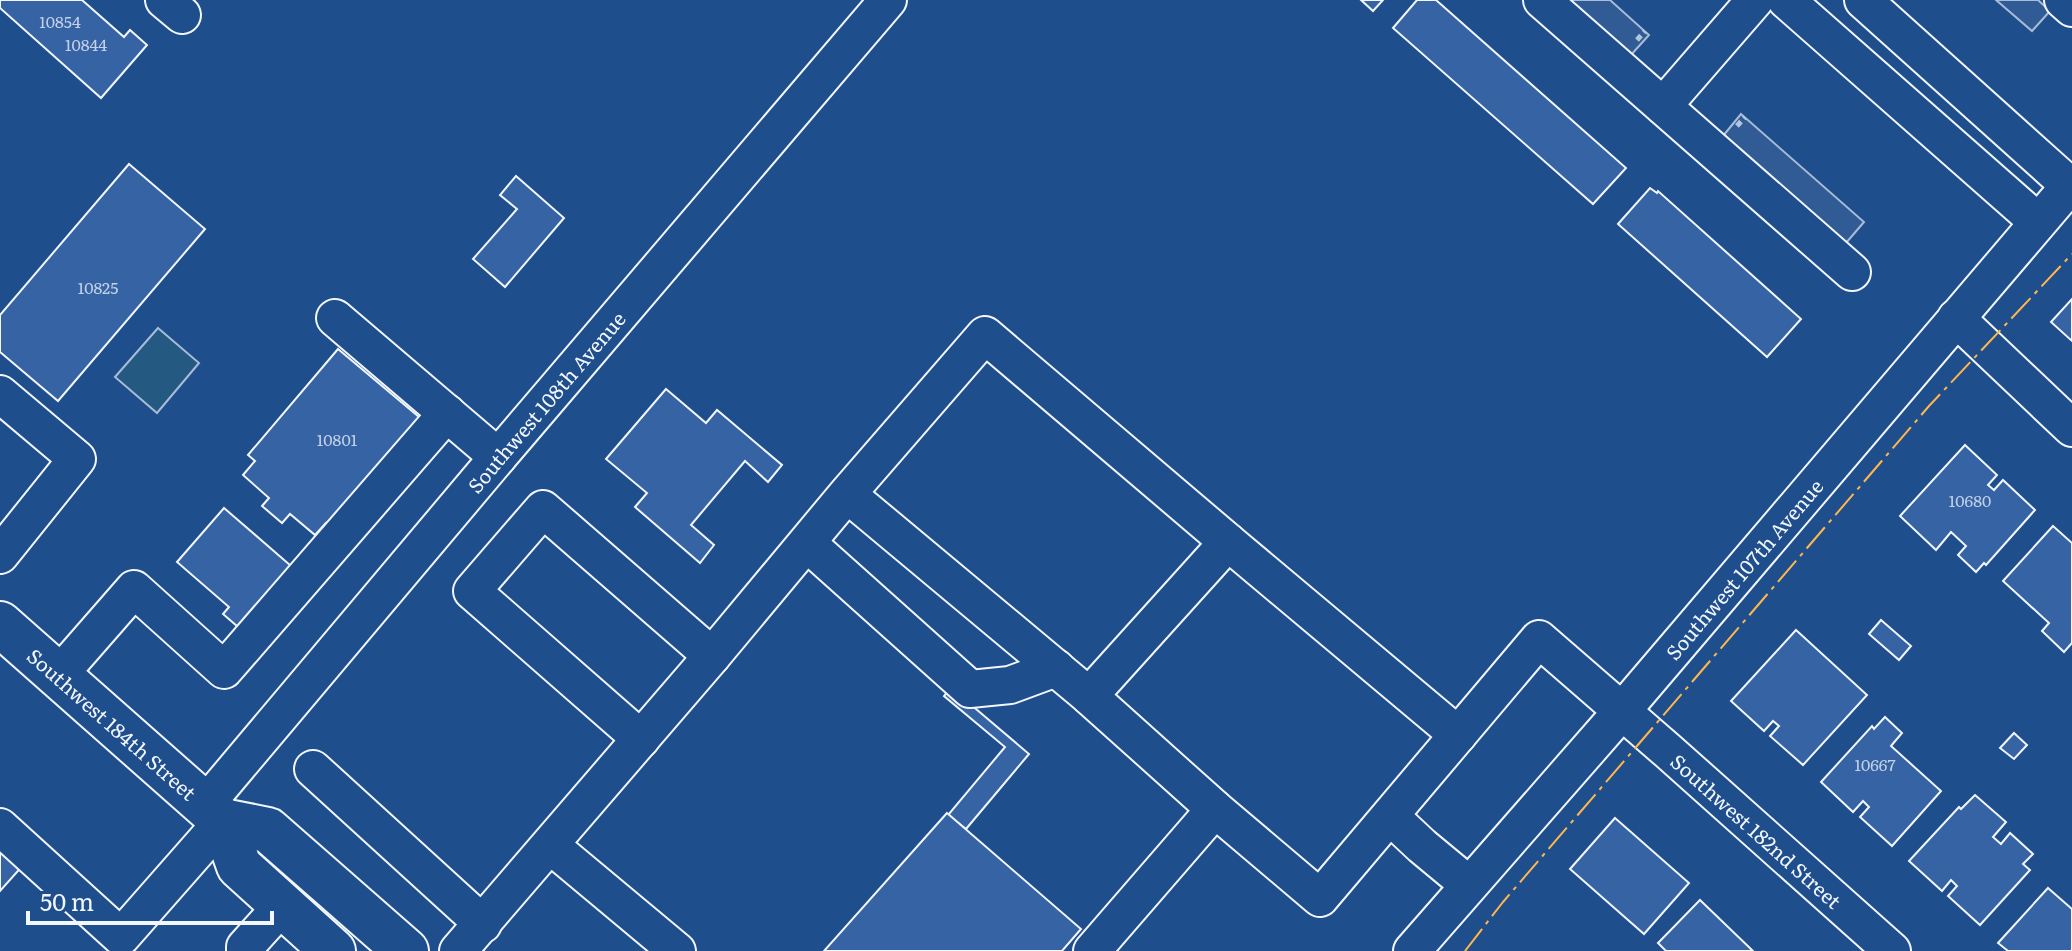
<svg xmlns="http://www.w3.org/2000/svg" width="2072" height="951" font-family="Literata,serif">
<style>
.green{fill:#245a82;stroke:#a8bbd7;stroke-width:2}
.parking{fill:#305b95;stroke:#a8bbd7;stroke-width:2}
.building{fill:#3563a3;stroke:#f2f6ff;stroke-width:2}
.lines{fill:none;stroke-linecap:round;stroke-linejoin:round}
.minor-casing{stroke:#f2f6ff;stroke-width:40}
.major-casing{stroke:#f2f6ff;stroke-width:48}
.path{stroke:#b3c4dc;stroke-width:5;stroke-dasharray:6 4;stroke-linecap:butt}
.minor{stroke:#1f4e8c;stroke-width:36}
.major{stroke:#1f4e8c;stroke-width:44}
.power{stroke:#ffb74d;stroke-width:2;stroke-dasharray:28 6 4 6;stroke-linecap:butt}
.labels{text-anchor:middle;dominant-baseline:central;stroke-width:6;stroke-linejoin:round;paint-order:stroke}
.number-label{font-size:16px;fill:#c3d1e8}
.street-label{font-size:20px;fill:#f2f6ff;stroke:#1f4e8c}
</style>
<rect width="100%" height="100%" fill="#1f4e8c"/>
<polygon class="green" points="158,328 199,363 157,413 115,377"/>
<g class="parking">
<polygon points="1567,0 1610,0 1649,35 1630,56"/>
<polygon points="1996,0 2038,0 2050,11 2032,31"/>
<polygon points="1741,114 1864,222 1846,243 1723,136"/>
</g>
<g class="building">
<polygon points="0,0 82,0 124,37 130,30 147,45 101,98 0,8"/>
<polygon points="1361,0 1383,0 1373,11"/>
<polygon points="1417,0 1436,0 1626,168 1593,204 1393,28"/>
<polygon points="129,164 205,229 58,401 0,352 0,315"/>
<polygon points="516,176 564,218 505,287 473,259 517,209 500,195"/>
<polygon points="1650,188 1657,193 1658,191 1801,319 1767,357 1618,224"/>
<polygon points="2072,299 2072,341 2051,322"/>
<polygon points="338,349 425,422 334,530 326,523 315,535 290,514 282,523 262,506 269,498 243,475 255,461 248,455"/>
<polygon points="666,389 706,423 717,410 782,465 768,482 745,461 691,525 714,545 700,563 635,507 647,493 606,459"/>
<polygon points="1965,445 1997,475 1988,485 1994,490 2003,480 2035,510 1986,565 1984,563 1976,572 1958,555 1966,546 1951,532 1936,550 1900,516"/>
<polygon points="224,508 298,572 245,633 223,614 229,607 177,562"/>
<polygon points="2053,526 2072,543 2072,643 2064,652 2042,631 2049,623 2003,581"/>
<polygon points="1881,620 1911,646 1899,660 1869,634"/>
<polygon points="1796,630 1867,695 1803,765 1770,736 1779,726 1773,721 1764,731 1731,701"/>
<polygon points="958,679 963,698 1029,754 966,829 948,815 1005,747 944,696"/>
<polygon points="1885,717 1902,733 1891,746 1941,791 1892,846 1860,817 1869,807 1863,801 1853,812 1821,782 1872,726 1874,729"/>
<polygon points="2014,733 2027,745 2014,759 2000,748"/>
<polygon points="1975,795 2006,822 1993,837 2001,844 2010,833 2033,854 2023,864 2030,870 1980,925 1948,896 1957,886 1951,880 1942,891 1909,861 1959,807 1961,809"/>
<polygon points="947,813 1081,929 1062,951 824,951"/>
<polygon points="1615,818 1689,883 1644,934 1570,869"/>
<polygon points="0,841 25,863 0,891"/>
<polygon points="2048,888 2072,909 2072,951 2008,951 1998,943"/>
<polygon points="1700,900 1753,951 1666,951 1658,943"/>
</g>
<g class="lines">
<defs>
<g id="minor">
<polyline points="164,0 182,15"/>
<polyline points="1542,0 1852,272"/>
<polyline points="1786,0 2038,222"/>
<polyline points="1863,0 2070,186"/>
<polyline points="2063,0 2072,8"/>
<polyline points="1663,106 1755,0"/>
<polyline points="335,318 498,457"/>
<polyline points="1956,318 2072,428"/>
<polyline points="0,394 77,459 0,555"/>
<polyline points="1228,542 1458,735"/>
<polyline points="807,543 970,689 1010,685 1056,668"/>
<polyline points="58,676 134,589 224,670 447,413"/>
<path id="s1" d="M1089 696 1215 809 1320 898 1539 639 1668 751 1892 951"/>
<polyline points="641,739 472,591 543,509 712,656"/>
<polyline points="313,769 483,924"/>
<path id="s2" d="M205 805 498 457 888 0"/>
<polyline points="1390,816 1422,846 1469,885"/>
<polyline points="0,827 121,937 223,821"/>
<polyline points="550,845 677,951"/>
<polyline points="245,951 245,947 282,906"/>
<polyline points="458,951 712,656 847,494 985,335 1228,542 1089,696 847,494"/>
<polyline points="1092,951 1215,809"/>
<path id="s3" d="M1412 951 1622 711 2072 183"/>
</g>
<g id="major">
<path id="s4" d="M0 624 223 821 239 866 333 951"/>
<polyline points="223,821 268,830 406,951"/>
</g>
</defs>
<use href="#minor" class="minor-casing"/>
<use href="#major" class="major-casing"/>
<g class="path">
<polyline points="1637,40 1645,31"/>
<polyline points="1737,126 1745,117"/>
</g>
<use href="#minor" class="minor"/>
<use href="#major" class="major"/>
<polyline class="power" points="1465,951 1503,902 1929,406 2072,254"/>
</g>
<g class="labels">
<g class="number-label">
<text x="60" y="21">10854</text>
<text x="86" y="44">10844</text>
<text x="98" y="287">10825</text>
<text x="337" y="439">10801</text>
<text x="1970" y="500">10680</text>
<text x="1875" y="764">10667</text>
</g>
<g class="street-label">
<text stroke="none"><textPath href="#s2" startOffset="528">Southwest 108th Avenue</textPath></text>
<text stroke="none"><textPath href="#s3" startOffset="506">Southwest 107th Avenue</textPath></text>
<text stroke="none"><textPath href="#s4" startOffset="150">Southwest 184th Street</textPath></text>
<text stroke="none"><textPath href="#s1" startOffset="936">Southwest 182nd Street</textPath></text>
</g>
</g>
<path d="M28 911v12h244v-12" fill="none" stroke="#f2f6ff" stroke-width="4"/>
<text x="40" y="911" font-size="24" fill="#f2f6ff" stroke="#1f4e8c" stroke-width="6" paint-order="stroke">50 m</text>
</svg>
